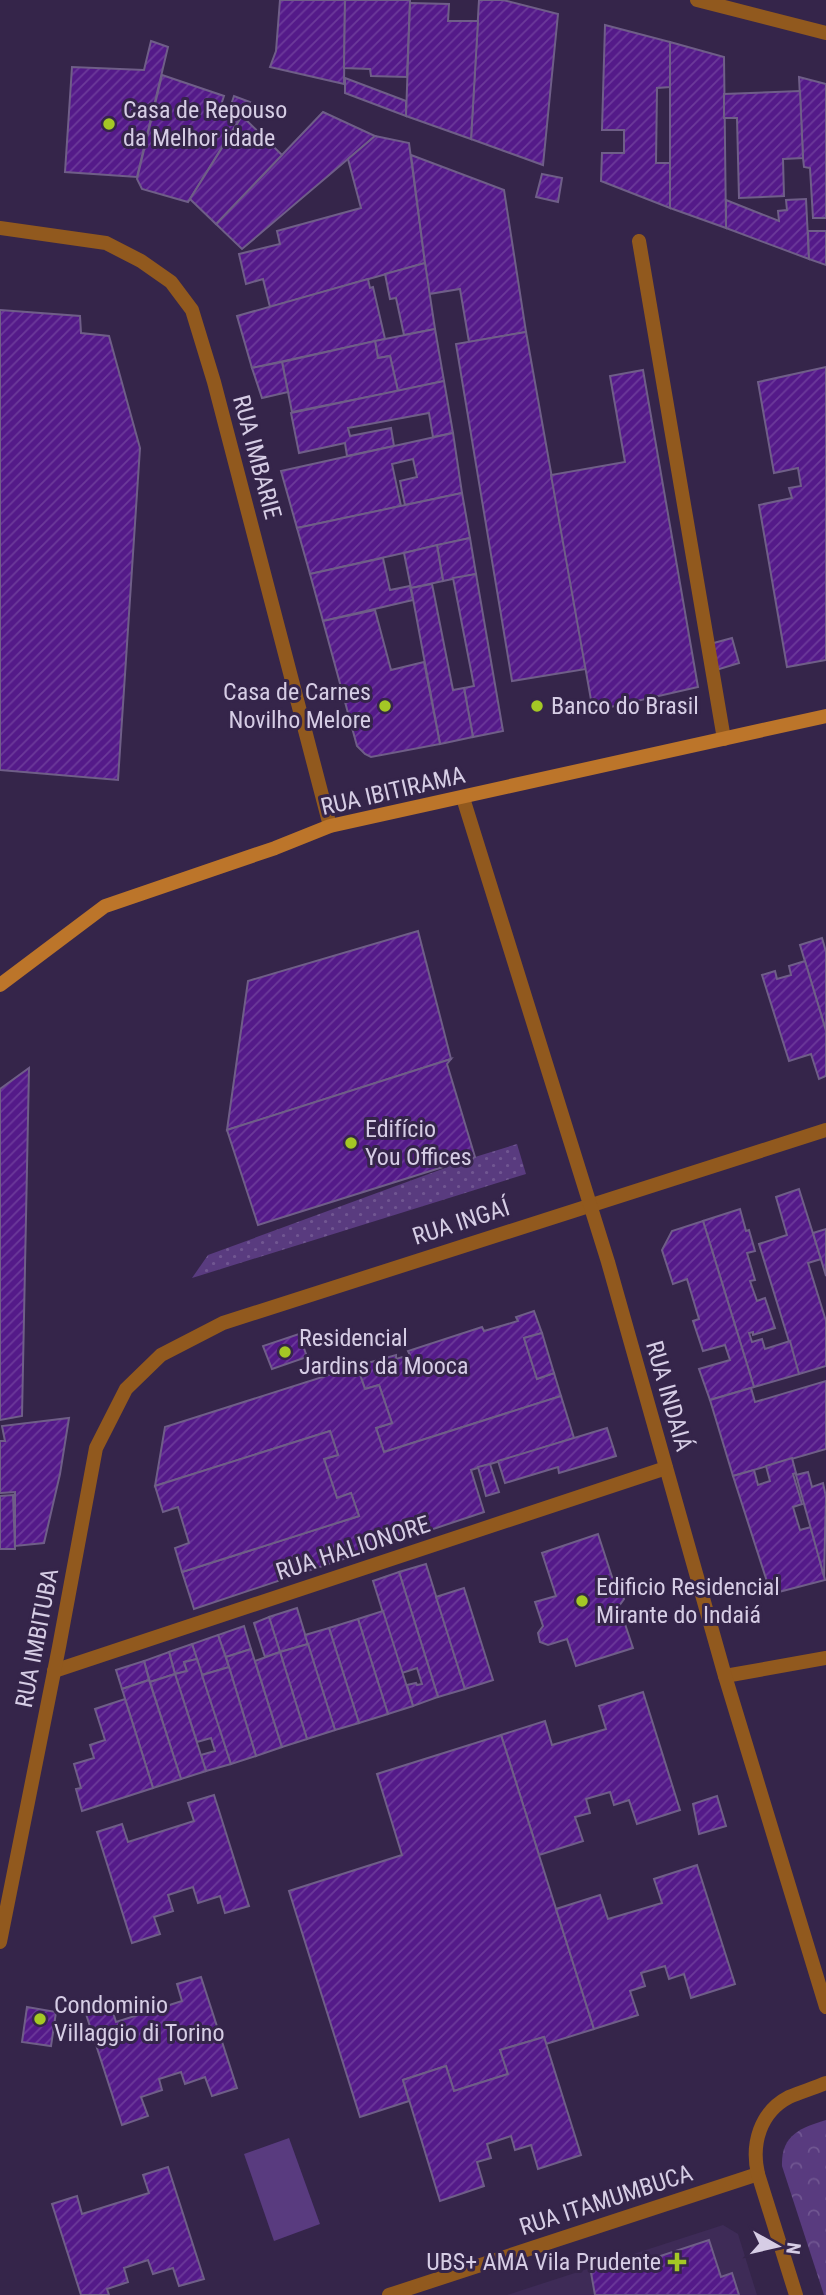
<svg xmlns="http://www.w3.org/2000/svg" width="826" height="2295" font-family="'Roboto Condensed',sans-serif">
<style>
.built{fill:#3e2b57}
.grass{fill:url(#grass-dots)}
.forest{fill:url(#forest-crowns)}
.pitch{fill:#593b7f}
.building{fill:url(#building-hatch);stroke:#6f5e88;stroke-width:2}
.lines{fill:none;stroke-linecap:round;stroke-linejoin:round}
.service{stroke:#91591e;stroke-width:14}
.minor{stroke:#91591e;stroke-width:14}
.tertiary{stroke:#91591e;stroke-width:14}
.secondary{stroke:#bc752a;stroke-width:14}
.poi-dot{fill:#a4c825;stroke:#35254a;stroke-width:2.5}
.labels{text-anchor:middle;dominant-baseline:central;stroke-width:6;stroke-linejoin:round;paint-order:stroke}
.poi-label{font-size:24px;fill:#d6cde5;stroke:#35254a;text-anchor:start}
.street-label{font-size:24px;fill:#d6cde5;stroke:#35254a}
</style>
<defs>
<pattern id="grass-dots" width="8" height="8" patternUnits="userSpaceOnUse" patternTransform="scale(1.75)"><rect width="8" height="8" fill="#593b7f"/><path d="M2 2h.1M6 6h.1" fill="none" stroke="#705691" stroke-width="1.8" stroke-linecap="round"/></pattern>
<pattern id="forest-crowns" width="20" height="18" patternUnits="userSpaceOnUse" patternTransform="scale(1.75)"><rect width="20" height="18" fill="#593b7f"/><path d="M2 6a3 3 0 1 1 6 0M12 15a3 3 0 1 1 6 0" fill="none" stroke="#705691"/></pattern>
<pattern id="building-hatch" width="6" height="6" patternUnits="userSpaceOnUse" patternTransform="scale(1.75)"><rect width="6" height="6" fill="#541a89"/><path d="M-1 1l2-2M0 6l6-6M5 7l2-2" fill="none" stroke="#6c3a9a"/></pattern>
</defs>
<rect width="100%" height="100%" fill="#35254a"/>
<polygon class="built" points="723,2225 738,2234 757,2295 507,2295"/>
<polygon class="grass" points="517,1144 526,1174 192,1278 208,1255 475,1157"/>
<path class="forest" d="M826 2120V2295H824L782 2166C781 2135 800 2128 826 2120Z"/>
<polygon class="pitch" points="289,2138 320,2224 274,2241 244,2154"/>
<g class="building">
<polygon points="280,0 345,0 344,84 270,67 276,51"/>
<polygon points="345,0 410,0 407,77 371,76 370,69 344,68"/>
<polygon points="479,0 503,0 558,14 543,165 471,139"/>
<polygon points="410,3 449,4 448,21 478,21 471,139 406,116"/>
<polygon points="605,25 670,42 670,87 657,88 656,163 670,163 670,208 601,181 602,153 624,153 624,130 602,130"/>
<polygon points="151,41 168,47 137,177 65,172 72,67 144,70"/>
<polygon points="670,42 724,57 726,228 670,208"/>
<polygon points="162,75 224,96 218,114 227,117 234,96 250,102 188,202 142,189 137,179"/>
<polygon points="799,77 826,84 826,218 813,218 810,168 804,167 803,158"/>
<polygon points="345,78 406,101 406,116 345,93"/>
<polygon points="800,91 803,158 783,159 784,196 739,198 737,118 724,118 724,94"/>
<polygon points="323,112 375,136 242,249 216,224"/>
<polygon points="242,116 282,155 216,224 190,199"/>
<polygon points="375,136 409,143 425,263 270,307 263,279 246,284 239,254 280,244 277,231 361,208 348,159"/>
<polygon points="411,155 504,190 526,332 469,342 460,289 429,294"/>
<polygon points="542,174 562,178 558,202 536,197"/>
<polygon points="806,199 809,259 726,228 726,200 779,221 778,211 787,210 786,200"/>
<polygon points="808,231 826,231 826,265 809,259"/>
<polygon points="425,263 435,329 404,335 396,298 390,299 385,274"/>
<polygon points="368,279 370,288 373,287 385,339 252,368 237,316"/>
<polygon points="0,310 80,316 81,333 109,336 140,448 118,780 0,770"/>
<polygon points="435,329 444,381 398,391 390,356 378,358 375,341"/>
<polygon points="526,332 586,669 512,681 456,344"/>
<polygon points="375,341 378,358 390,356 398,391 292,412 282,362"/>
<polygon points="282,362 288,392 262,398 252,368"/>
<polygon points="826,367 826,660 787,667 759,505 792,498 789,488 801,486 798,468 774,473 758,382"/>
<polygon points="643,370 698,687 593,711 551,475 625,462 610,376"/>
<polygon points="444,381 453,433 433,437 429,413 348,428 350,436 391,428 394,446 347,456 345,443 299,453 291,413"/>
<polygon points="453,433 462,493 405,505 400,481 417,477 413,459 392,464 401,506 297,528 281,471"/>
<polygon points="462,493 470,538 310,574 297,528"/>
<polygon points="470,538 476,574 443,581 437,545"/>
<polygon points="437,545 443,581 411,588 404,553"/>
<polygon points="383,558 390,590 410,586 413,600 323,621 310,574"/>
<polygon points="476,574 503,731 473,737 464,688 474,686 453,578"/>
<polygon points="432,584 453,690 464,688 473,737 440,744 411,588"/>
<polygon points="375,610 391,670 424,662 440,744 371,757 365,754 357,746 323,621"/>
<polygon points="732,638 739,663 716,670 710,644"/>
<polygon points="418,931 451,1059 227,1130 248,981"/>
<polygon points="822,938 826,952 826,1031 800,945"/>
<polygon points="805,961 826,1031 826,1076 819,1079 811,1054 789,1061 762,975 775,971 777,979 791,975 789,966"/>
<polygon points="451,1059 447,1064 475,1157 258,1225 227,1130"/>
<polygon points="29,1068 22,1416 0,1420 0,1089"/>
<polygon points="799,1189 821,1259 808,1263 826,1321 826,1366 799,1374 759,1244 787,1235 776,1197"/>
<polygon points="740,1209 746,1231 749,1230 755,1251 747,1253 755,1280 750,1281 757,1301 765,1298 775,1328 753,1335 753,1332 749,1333 752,1342 762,1339 765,1349 790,1341 799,1374 754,1387 703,1221"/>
<polygon points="703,1221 754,1387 710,1400 699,1369 730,1360 725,1345 703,1351 693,1321 699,1319 687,1279 673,1284 662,1250 672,1231"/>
<polygon points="826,1229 826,1276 813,1233"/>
<polygon points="534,1311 542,1333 524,1338 537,1379 554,1373 561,1396 384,1452 376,1428 392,1423 379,1385 365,1389 357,1366 396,1355 396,1359 410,1355 408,1351 482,1327 484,1331 518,1321 516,1317"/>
<polygon points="542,1333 554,1373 537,1379 524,1338"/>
<polygon points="299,1334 307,1357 272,1369 263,1346"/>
<polygon points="357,1366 365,1389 379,1385 392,1423 376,1428 384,1452 561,1396 574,1438 471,1470 484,1512 194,1609 182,1572 359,1516 351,1493 337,1498 324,1459 338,1455 330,1431 155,1486 165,1427"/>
<polygon points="826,1381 826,1449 733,1476 710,1400 751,1388 755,1402"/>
<polygon points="69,1418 60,1474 44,1543 15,1546 15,1492 0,1493 0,1441 5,1441 2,1426"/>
<polygon points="607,1428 616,1456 559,1473 558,1467 505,1483 498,1461"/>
<polygon points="330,1431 338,1455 324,1459 337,1498 351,1493 359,1516 182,1572 175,1548 189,1543 178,1507 163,1512 155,1486"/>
<polygon points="792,1458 796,1473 793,1474 802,1504 793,1507 800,1530 811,1527 825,1580 771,1594 733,1476 754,1470 758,1485 770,1481 766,1466"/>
<polygon points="490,1464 499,1492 486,1496 478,1467"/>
<polygon points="808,1472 812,1487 823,1483 826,1497 824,1576 796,1475"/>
<polygon points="13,1495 15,1549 0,1549 0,1496"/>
<polygon points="598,1534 612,1577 618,1579 624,1599 619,1606 633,1648 576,1666 567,1639 548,1645 540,1642 538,1633 543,1626 535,1602 556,1596 542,1553"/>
<polygon points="426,1564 465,1689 438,1697 399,1572"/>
<polygon points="399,1572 438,1697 413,1706 407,1685 416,1683 417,1685 422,1684 417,1668 402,1673 373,1581"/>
<polygon points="464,1588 493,1680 465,1689 436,1597"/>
<polygon points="297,1608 308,1644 280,1652 269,1617"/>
<polygon points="383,1611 413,1706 388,1714 358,1619"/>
<polygon points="269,1617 280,1652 265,1657 254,1623"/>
<polygon points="358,1619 388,1714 359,1723 329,1628"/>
<polygon points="244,1626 251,1649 226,1657 218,1635"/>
<polygon points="329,1628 359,1723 335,1730 305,1635"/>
<polygon points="218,1635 229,1667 202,1675 192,1644"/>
<polygon points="192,1644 197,1659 184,1662 187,1671 175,1674 169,1652"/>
<polygon points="308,1644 335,1730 307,1739 280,1652"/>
<polygon points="251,1649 282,1747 256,1756 226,1657"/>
<polygon points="169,1652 175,1674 150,1682 144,1661"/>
<polygon points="280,1652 307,1739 282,1747 255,1661"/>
<polygon points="197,1659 231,1764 206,1771 201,1755 215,1751 211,1738 197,1742 175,1674 187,1671 184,1662"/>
<polygon points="144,1661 149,1680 122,1689 116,1670"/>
<polygon points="229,1667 256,1756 231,1764 202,1675"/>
<polygon points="175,1674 206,1771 181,1779 150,1682"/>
<polygon points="149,1680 181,1779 153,1788 122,1689"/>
<polygon points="643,1692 680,1810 637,1824 629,1800 614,1805 610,1792 586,1799 590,1813 575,1817 583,1841 539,1855 501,1735 545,1721 552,1745 606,1729 599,1706"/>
<polygon points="125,1699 153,1788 82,1811 76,1789 81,1788 74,1764 94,1758 90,1745 105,1740 95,1709"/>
<polygon points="501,1735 594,2029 546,2044 544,2037 500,2050 508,2074 454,2091 446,2066 403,2080 409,2101 360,2117 289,1891 402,1855 377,1774"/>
<polygon points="214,1795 249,1906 225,1913 220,1896 198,1903 193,1887 168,1895 173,1911 154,1917 160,1934 132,1943 97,1832 122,1824 128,1842 194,1821 188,1803"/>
<polygon points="717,1796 726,1826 699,1834 693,1804"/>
<polygon points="697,1865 735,1984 691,1998 684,1974 669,1979 665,1966 641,1973 645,1986 630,1991 638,2015 594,2029 556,1909 600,1895 608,1919 662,1903 654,1879"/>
<polygon points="201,1977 237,2088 212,2096 205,2077 185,2084 181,2072 159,2079 162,2090 141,2097 148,2116 122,2125 86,2014 111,2006 116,2022 182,2001 177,1984"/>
<polygon points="27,2007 56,2012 51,2046 22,2042"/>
<polygon points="544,2037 581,2155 538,2169 531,2145 515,2150 511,2136 487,2144 491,2158 477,2162 484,2186 440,2201 403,2080 446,2066 454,2091 508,2074 500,2050"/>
<polygon points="168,2167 204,2279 179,2286 173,2268 153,2274 148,2260 124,2268 128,2282 107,2289 109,2295 81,2295 52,2204 77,2196 82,2214 149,2193 143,2175"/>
<polygon points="709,2240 721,2277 732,2273 739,2295 595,2295 590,2267 623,2256 627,2267"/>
</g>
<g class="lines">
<polyline class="service" points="639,241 724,739"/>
<g class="minor">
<polyline points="0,228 106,243 141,261 171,282 192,310 214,382 330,826"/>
<polyline points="54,1671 666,1468"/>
<polyline points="725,1676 826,1658"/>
<polyline points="0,1942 59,1647 96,1448 126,1389 161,1355 223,1323 826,1130"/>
<polyline points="389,2295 758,2174"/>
</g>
<g class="tertiary">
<polyline points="697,0 826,33"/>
<polyline points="463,798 608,1262 725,1676 826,2007"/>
<path d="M796 2295 758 2174C751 2144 760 2112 789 2097 801 2092 814 2088 826 2083"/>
</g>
<polyline class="secondary" points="0,985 105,906 275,848 330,826 826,716"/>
</g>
<g class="poi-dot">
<circle cx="109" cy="124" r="7"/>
<circle cx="385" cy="706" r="7"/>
<circle cx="537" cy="706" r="7"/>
<circle cx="351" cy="1143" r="7"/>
<circle cx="285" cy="1352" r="7"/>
<circle cx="582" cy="1601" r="7"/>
<circle cx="40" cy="2019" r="7"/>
<path d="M673.5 2251.5h7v7h7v7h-7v7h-7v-7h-7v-7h7z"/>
</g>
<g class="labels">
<g class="poi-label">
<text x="123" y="110">Casa de Repouso<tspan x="123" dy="28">da Melhor idade</tspan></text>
<text x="371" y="692" text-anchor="end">Casa de Carnes<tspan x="371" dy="28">Novilho Melore</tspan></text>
<text x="551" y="706">Banco do Brasil</text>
<text x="365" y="1129">Edifício<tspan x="365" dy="28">You Offices</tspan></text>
<text x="299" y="1338">Residencial<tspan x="299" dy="28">Jardins da Mooca</tspan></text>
<text x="596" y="1587">Edificio Residencial<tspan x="596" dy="28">Mirante do Indaiá</tspan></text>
<text x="54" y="2005">Condominio<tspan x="54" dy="28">Villaggio di Torino</tspan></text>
<text x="661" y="2262" text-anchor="end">UBS+ AMA Vila Prudente</text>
</g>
<g class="street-label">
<text transform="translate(257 457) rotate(75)">RUA IMBARIE</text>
<text transform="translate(393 791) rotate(-13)">RUA IBITIRAMA</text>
<text transform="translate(461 1222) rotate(-18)">RUA INGAÍ</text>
<text transform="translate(669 1396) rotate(74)">RUA INDAIÁ</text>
<text transform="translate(353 1548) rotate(-18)">RUA HALIONORE</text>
<text transform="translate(37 1638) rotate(-79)">RUA IMBITUBA</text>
<text transform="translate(606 2200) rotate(-18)">RUA ITAMUMBUCA</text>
</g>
</g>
<g transform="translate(777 2246) rotate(98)" stroke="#35254a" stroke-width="5" paint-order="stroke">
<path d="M0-5L12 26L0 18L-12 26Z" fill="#d6cde5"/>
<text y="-10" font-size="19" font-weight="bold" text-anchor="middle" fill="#d6cde5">N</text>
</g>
</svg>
